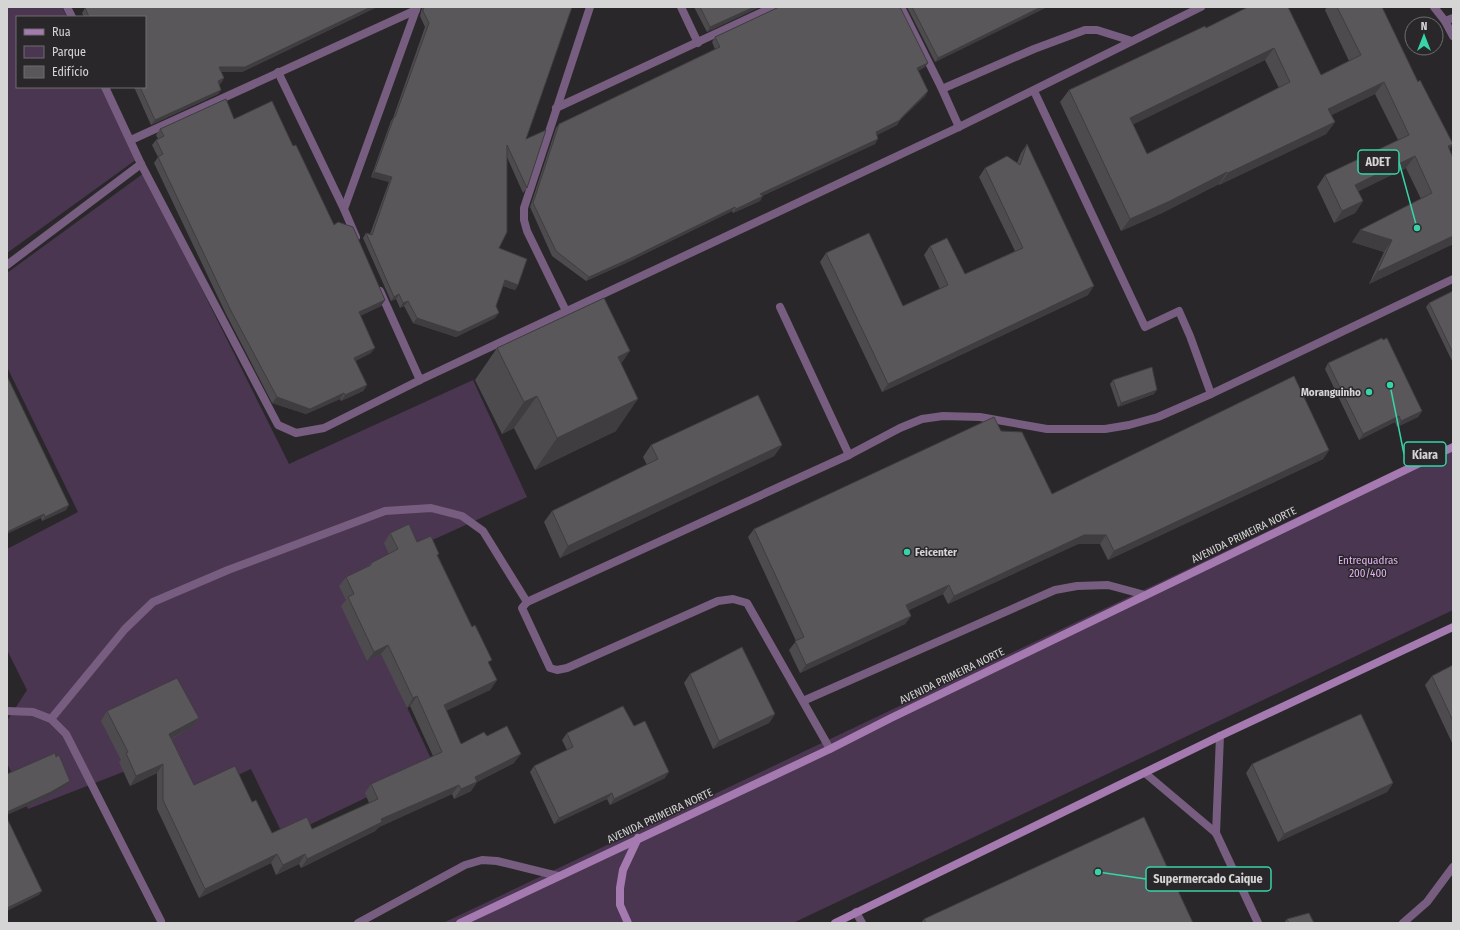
<svg xmlns="http://www.w3.org/2000/svg" width="1460" height="930" font-family="'Fira Sans Condensed',sans-serif">
<style>
.green{fill:#4b3651}
.lines{fill:none;stroke-linecap:round;stroke-linejoin:round}
.service{stroke:#775d7f;stroke-width:8}
.minor{stroke:#775d7f;stroke-width:8}
.tertiary{stroke:#775d7f;stroke-width:8}
.secondary{stroke:#a47ab0;stroke-width:8}
.wall{fill:#4d4b4e;fill-rule:evenodd}
.shaded-wall{fill:#3f3d40}
.building{fill:#5a575b;stroke:#3f3d40;fill-rule:evenodd}
.poi-dot{fill:#36d4a7;stroke:#29272a;stroke-width:1.5}
.labels{text-anchor:middle;dominant-baseline:central;stroke-width:3;stroke-linejoin:round;paint-order:stroke}
.poi-label{font-size:11px;font-weight:bold;fill:#d6d5d6;stroke:#29272a;text-anchor:end}
.street-label{font-size:11px;fill:#d6d5d6;stroke:#29272a}
.park-label{font-size:11px;fill:#e4b2f2;stroke:#29272a}
.leader{fill:none;stroke:#36d4a7;stroke-width:1.5}
.callout-dot{fill:#36d4a7;stroke:#29272a;stroke-width:1.5}
.callout{fill:#29272a;stroke:#36d4a7;stroke-width:1.5}
.callout-label{font-size:12px;text-anchor:middle;font-weight:bold;fill:#d6d5d6}
</style>
<rect width="100%" height="100%" fill="#29272a"/>
<g class="green">
<polygon points="7,7 62,7 67,17 17,17 17,87 101,87 137,159 7,253"/>
<polygon points="144,173 289,464 473,380 527,497 347,579 434,765 284,837 251,769 196,794 177,751 28,809 7,763 7,721 27,690 7,650 7,549 78,512 7,367 7,273"/>
<polygon points="1453,443 1453,610 793,923 443,923"/>
</g>
<g class="lines">
<g class="service">
<polyline points="1034,91 1145,327 1179,311 1190,336 1211,394"/>
<polyline points="780,307 849,455"/>
<polyline points="803,701 1055,590 1077,586 1108,585 1145,595"/>
<polyline points="51,719 125,629 153,602 228,570 385,511 431,508 462,516 483,531 527,602"/>
<polyline points="1145,773 1216,833 1258,923"/>
<polyline points="1216,833 1220,736"/>
</g>
<g class="minor">
<polyline points="67,7 72,17"/>
<polyline points="681,7 698,43"/>
<polyline points="901,7 942,89 959,127"/>
<polyline points="1445,21 1453,18"/>
<polyline points="278,72 344,209"/>
<polyline points="105,87 141,164 278,425 296,433 324,428 420,380 959,127 1201,7"/>
<polyline points="942,89 1034,49 1085,30 1097,30 1132,41"/>
<polyline points="556,108 773,7"/>
<polyline points="131,140 416,10"/>
<polyline points="356,237 344,209 417,7"/>
<polyline points="7,265 141,164"/>
<polyline points="380,291 420,380"/>
<polyline points="566,311 527,231 524,220 524,208 590,7"/>
<polyline points="7,711 33,712 51,719 66,734 161,921"/>
<polyline points="830,749 747,603 733,599 718,601 567,668 557,670 550,668 522,608 527,602 849,455 900,428 922,419 943,416 980,417 1047,429 1105,429 1129,425 1158,417 1211,394 1453,279"/>
<polyline points="856,912 862,923"/>
<polyline points="358,923 465,865 482,860 497,861 558,876"/>
<polyline points="1403,923 1427,902 1453,867"/>
</g>
<polyline class="tertiary" points="1434,7 1445,21 1453,36"/>
<g class="secondary">
<polyline points="460,923 830,749 891,718 1453,447"/>
<polyline points="628,923 620,905 620,888 623,870 638,838"/>
<polyline points="835,923 1220,736 1453,627"/>
</g>
</g>
<g class="wall">
<polygon points="87,7 377,7 242,72 221,72 224,78 221,83 219,84 221,90 218,94 151,125 134,87 145,87 145,17 84,17 82,13 85,8"/>
<polygon points="422,7 572,7 526,139 527,188 523,193 507,157 499,248 518,285 515,290 503,286 496,306 495,318 456,337 413,323 404,306 400,308 396,299 391,301 363,238 366,233 370,234 389,182 371,177 391,121 393,118 425,27 420,16 422,8"/>
<polygon points="694,7 760,7 707,32"/>
<polygon points="778,7 900,7 925,67 918,71 928,91 925,96 900,120 897,125 877,135 875,144 762,196 760,201 733,213 732,211 626,263 586,281 552,256 530,207 556,128 559,124 715,49 712,42 715,37 778,8"/>
<polygon points="907,7 1047,7 935,62"/>
<path d="M1248 7 1321 75 1349 61 1325 10 1327 7H1382L1418 82 1453 144 1449 149 1453 158V244L1369 284 1384 252 1352 242 1421 199 1406 168 1358 191 1363 201 1355 213 1334 223 1317 187 1325 175 1398 140 1375 94 1331 115 1335 122 1326 134 1219 185V184L1162 213 1121 231 1060 102 1069 90 1206 28ZM1265 60 1279 88 1147 154 1133 124Z"/>
<polygon points="234,119 293,146 334,225 385,300 381,306 360,316 371,353 355,361 367,385 363,391 341,401 340,399 306,414 272,403 226,314 154,163 158,157 152,145 156,140 158,139 156,135 160,129"/>
<polygon points="1027,144 1088,295 882,392 820,262 826,253 903,306 940,289 924,255 930,246 965,274 1015,251 979,177 985,168 1017,163 1021,153"/>
<polygon points="1453,291 1453,363 1426,307 1429,303"/>
<polygon points="497,348 621,364 616,431 535,470 514,428 502,434 475,380"/>
<polygon points="1328,363 1422,411 1418,417 1397,427 1395,422 1359,440 1325,369"/>
<polygon points="7,376 69,505 66,510 42,521 41,518"/>
<polygon points="1113,380 1154,394 1118,407 1110,384"/>
<polygon points="1001,431 1052,494 1329,450 1323,459 1108,560 1100,544 1078,544 948,604 943,594 909,610 911,616 905,624 800,673 789,650 796,641 748,537 754,529"/>
<polygon points="651,445 782,445 774,456 560,558 544,522 552,511 647,465 643,457"/>
<polygon points="390,533 417,542 438,556 497,680 490,690 446,710 461,744 487,736 514,763 477,782 471,791 454,799 452,794 379,827 375,831 301,868 299,864 276,875 271,863 199,898 157,809 157,773 130,786 119,762 121,760 101,721 107,711 199,718 192,727 172,739 194,785 252,802 272,833 312,829 369,803 365,793 371,784 433,756 410,706 407,708 381,654 367,661 341,606 346,600 339,586 346,577 368,566 371,563 389,554 384,543"/>
<polygon points="1453,665 1453,745 1425,685 1432,676"/>
<polygon points="690,674 775,714 769,723 713,749 684,683"/>
<polygon points="634,726 665,778 610,805 607,799 554,824 530,772 534,766 567,750 562,740 567,733"/>
<polygon points="1252,764 1393,783 1387,792 1278,842 1246,773"/>
<polygon points="924,919 1193,923 921,923"/>
<polygon points="1287,919 1314,923 1284,923"/>
</g>
<g class="shaded-wall">
<polygon points="371,7 377,7 242,72 216,72 219,67"/>
<polygon points="754,7 760,7 707,32 710,27"/>
<polygon points="1041,7 1047,7 935,62 938,58"/>
<polygon points="1274,48 1265,60 1122,130 1130,118"/>
<polygon points="928,63 925,67 914,73 917,68"/>
<polygon points="224,78 221,83 215,86 218,81"/>
<polygon points="1384,82 1375,94 1320,121 1328,109"/>
<polygon points="221,90 218,94 151,125 155,120"/>
<polygon points="928,91 925,96 899,121 900,120 897,125 873,137 876,132 901,118"/>
<polygon points="1335,122 1326,134 1219,185 1228,173"/>
<polygon points="878,139 875,144 757,198 760,194"/>
<polygon points="1453,144 1444,156 1448,146"/>
<polygon points="1415,156 1406,168 1347,197 1355,185"/>
<polygon points="374,172 392,177 389,182 371,177"/>
<polygon points="1227,172 1219,184 1162,213 1121,231 1130,219"/>
<polygon points="763,196 760,201 733,213 736,209"/>
<polygon points="1363,201 1355,213 1334,223 1342,211"/>
<polygon points="735,207 732,211 626,263 586,281 589,277"/>
<polygon points="1360,230 1392,240 1384,252 1352,242"/>
<polygon points="1453,236 1453,244 1369,284 1377,272"/>
<polygon points="505,280 518,285 515,290 501,285"/>
<polygon points="1094,286 1088,295 882,392 888,384"/>
<polygon points="399,294 396,299 391,301 394,297"/>
<polygon points="385,300 381,306 355,318 359,312"/>
<polygon points="408,301 404,306 400,308 403,303"/>
<polygon points="499,313 495,318 456,337 413,323 417,318"/>
<polygon points="375,348 371,353 350,364 354,358"/>
<polygon points="630,351 608,383 618,357"/>
<polygon points="367,385 363,391 341,401 345,395"/>
<polygon points="1157,390 1154,394 1118,407 1121,403"/>
<polygon points="344,393 340,399 306,414 272,403 277,397"/>
<polygon points="537,396 514,428 502,434 524,402"/>
<polygon points="638,399 616,431 535,470 557,438"/>
<polygon points="1422,411 1418,417 1397,427 1401,421"/>
<polygon points="1399,416 1395,422 1359,440 1363,434"/>
<polygon points="782,445 774,456 560,558 568,546"/>
<polygon points="1329,450 1323,459 1108,560 1114,551"/>
<polygon points="69,505 66,510 42,521 45,517"/>
<polygon points="44,514 41,518 7,534 7,532"/>
<polygon points="1084,535 1106,535 1100,544 1078,544 948,604 954,596"/>
<polygon points="949,585 943,594 900,614 906,605"/>
<polygon points="911,616 905,624 800,673 806,665"/>
<polygon points="388,645 381,654 367,661 374,652"/>
<polygon points="497,680 490,690 438,715 444,705"/>
<polygon points="417,696 410,706 407,708 413,698"/>
<polygon points="775,714 769,723 713,749 719,741"/>
<polygon points="199,718 192,727 163,743 169,734"/>
<polygon points="521,754 514,763 477,782 471,791 454,799 461,789 475,777"/>
<polygon points="163,764 157,773 130,786 136,776"/>
<polygon points="669,772 665,778 610,805 614,799"/>
<polygon points="70,781 67,785 48,797 7,815 7,812"/>
<polygon points="1393,783 1387,792 1278,842 1284,834"/>
<polygon points="459,785 452,794 379,827 375,831 301,868 307,859 381,819"/>
<polygon points="612,793 607,799 554,824 559,818"/>
<polygon points="277,854 271,863 199,898 205,889"/>
<polygon points="305,854 299,864 276,875 283,865"/>
<polygon points="42,891 39,895 7,911 7,908"/>
</g>
<g class="building">
<polygon points="87,7 371,7 245,67 219,67 224,78 218,81 221,90 155,120 140,87 145,87 145,17 89,17 85,8"/>
<polygon points="424,7 572,7 526,139 546,130 527,188 507,145 507,232 499,248 527,259 518,285 505,280 496,306 499,313 459,332 417,318 408,301 403,303 399,294 394,297 366,233 372,235 392,177 374,172 394,117 395,117 429,23 423,11"/>
<polygon points="700,7 754,7 710,27"/>
<polygon points="779,7 900,7 928,63 917,68 928,91 901,118 900,120 876,132 878,139 760,194 763,196 736,209 735,207 629,259 589,277 556,251 533,203 559,124 720,47 715,37"/>
<polygon points="912,7 1041,7 938,58"/>
<path d="M1248 7H1288L1321 75 1361 55 1337 7H1382L1418 82 1420 80 1453 144 1448 146 1453 158V236L1377 272 1392 240 1360 230 1432 193 1415 156 1355 185 1363 201 1342 211 1325 175 1409 135 1384 82 1328 109 1335 122 1228 173 1227 172 1170 201 1130 219 1069 90 1205 26 1206 28ZM1274 48 1290 82 1147 154 1130 118Z"/>
<polygon points="226,99 234,119 272,101 293,146 296,145 334,225 338,222 353,227 385,300 359,312 375,348 354,358 367,385 345,395 344,393 310,409 277,397 230,309 158,157 163,154 156,140 164,136 160,129"/>
<polygon points="1027,144 1094,286 888,384 826,253 869,233 903,306 948,285 930,246 947,238 965,274 1023,248 985,168 1007,156 1020,165"/>
<polygon points="1453,291 1453,353 1429,303"/>
<polygon points="604,298 630,351 618,357 638,399 557,438 537,396 524,402 497,348"/>
<polygon points="1382,338 1383,340 1387,338 1422,411 1401,421 1399,416 1363,434 1328,363"/>
<polygon points="1152,367 1157,390 1121,403 1113,380"/>
<polygon points="7,376 69,505 45,517 44,514 7,532"/>
<polygon points="1294,376 1329,450 1114,551 1106,535 1084,535 954,596 949,585 906,605 911,616 806,665 795,641 804,637 754,529 994,417 1001,431 1022,432 1052,494"/>
<polygon points="758,395 782,445 568,546 552,511 658,459 651,445"/>
<polygon points="409,524 417,542 431,536 439,554 437,555 472,627 475,625 492,660 488,662 497,680 444,705 461,744 484,732 487,736 507,726 521,754 475,777 477,782 461,789 459,785 381,819 382,822 307,859 305,854 283,865 277,854 205,889 163,800 163,764 136,776 126,753 128,752 107,711 177,678 199,718 169,734 194,785 235,766 252,802 256,800 272,833 307,817 312,829 378,799 371,784 442,752 417,696 413,698 388,645 374,652 348,597 354,594 346,577 371,565 371,563 398,549 390,533"/>
<polygon points="742,647 775,714 719,741 690,674"/>
<polygon points="1453,665 1453,721 1432,676"/>
<polygon points="623,706 634,726 645,721 669,772 614,799 612,793 559,818 534,766 573,747 567,733"/>
<polygon points="1361,714 1393,783 1284,834 1252,764"/>
<polygon points="55,753 56,757 59,755 70,781 51,792 7,812 7,774"/>
<polygon points="1144,817 1193,923 926,923 924,919"/>
<polygon points="7,818 42,891 7,908"/>
<polygon points="1309,913 1314,923 1289,923 1287,919"/>
</g>
<g class="poi-dot">
<circle cx="1369" cy="392" r="4"/>
<circle cx="907" cy="552" r="4"/>
</g>
<g class="labels">
<g class="poi-label">
<text x="1361" y="392">Moranguinho</text>
<text x="915" y="552" text-anchor="start">Feicenter</text>
</g>
<g class="street-label">
<text transform="translate(1244 535) rotate(-26)">AVENIDA PRIMEIRA NORTE</text>
<text transform="translate(952 676) rotate(-26)">AVENIDA PRIMEIRA NORTE</text>
<text transform="translate(660 816) rotate(-25)">AVENIDA PRIMEIRA NORTE</text>
</g>
<g class="park-label">
<text x="1368" y="560">Entrequadras<tspan x="1368" dy="13">200/400</tspan></text>
</g>
</g>
<path class="leader" d="M1417 228L1399 162M1390 385L1404 454M1098 872L1146 879"/>
<g class="callout-dot">
<circle cx="1417" cy="228" r="4"/>
<circle cx="1390" cy="385" r="4"/>
<circle cx="1098" cy="872" r="4"/>
</g>
<g class="callout">
<rect x="1358" y="150" width="41" height="24" rx="4"/>
<rect x="1404" y="442" width="42" height="24" rx="4"/>
<rect x="1146" y="867" width="125" height="24" rx="4"/>
</g>
<g class="callout-label">
<text x="1378" y="166">ADET</text>
<text x="1425" y="459">Kiara</text>
<text x="1208" y="883">Supermercado Caique</text>
</g>
<rect width="1460" height="930" fill="none" stroke="#d6d5d6" stroke-width="16"/>
<rect x="16" y="16" width="130" height="72" fill="#29272a" stroke="#6e6d6f"/>
<rect x="24" y="29" width="20" height="6" fill="#a47ab0" stroke="#6e6d6f"/>
<text x="52" y="36" font-size="12" fill="#d6d5d6">Rua</text>
<rect x="24" y="46" width="20" height="12" fill="#4b3651" stroke="#6e6d6f"/>
<text x="52" y="56" font-size="12" fill="#d6d5d6">Parque</text>
<rect x="24" y="66" width="20" height="12" fill="#5a575b" stroke="#6e6d6f"/>
<text x="52" y="76" font-size="12" fill="#d6d5d6">Edifício</text>
<g transform="translate(1424 36)"><circle r="19" fill="#29272a" stroke="#6e6d6f"/>
<path d="M0-3L7 15L0 10L-7 15Z" fill="#36d4a7"/>
<text y="-6" font-size="11" font-weight="bold" text-anchor="middle" fill="#d6d5d6">N</text>
</g>
</svg>
